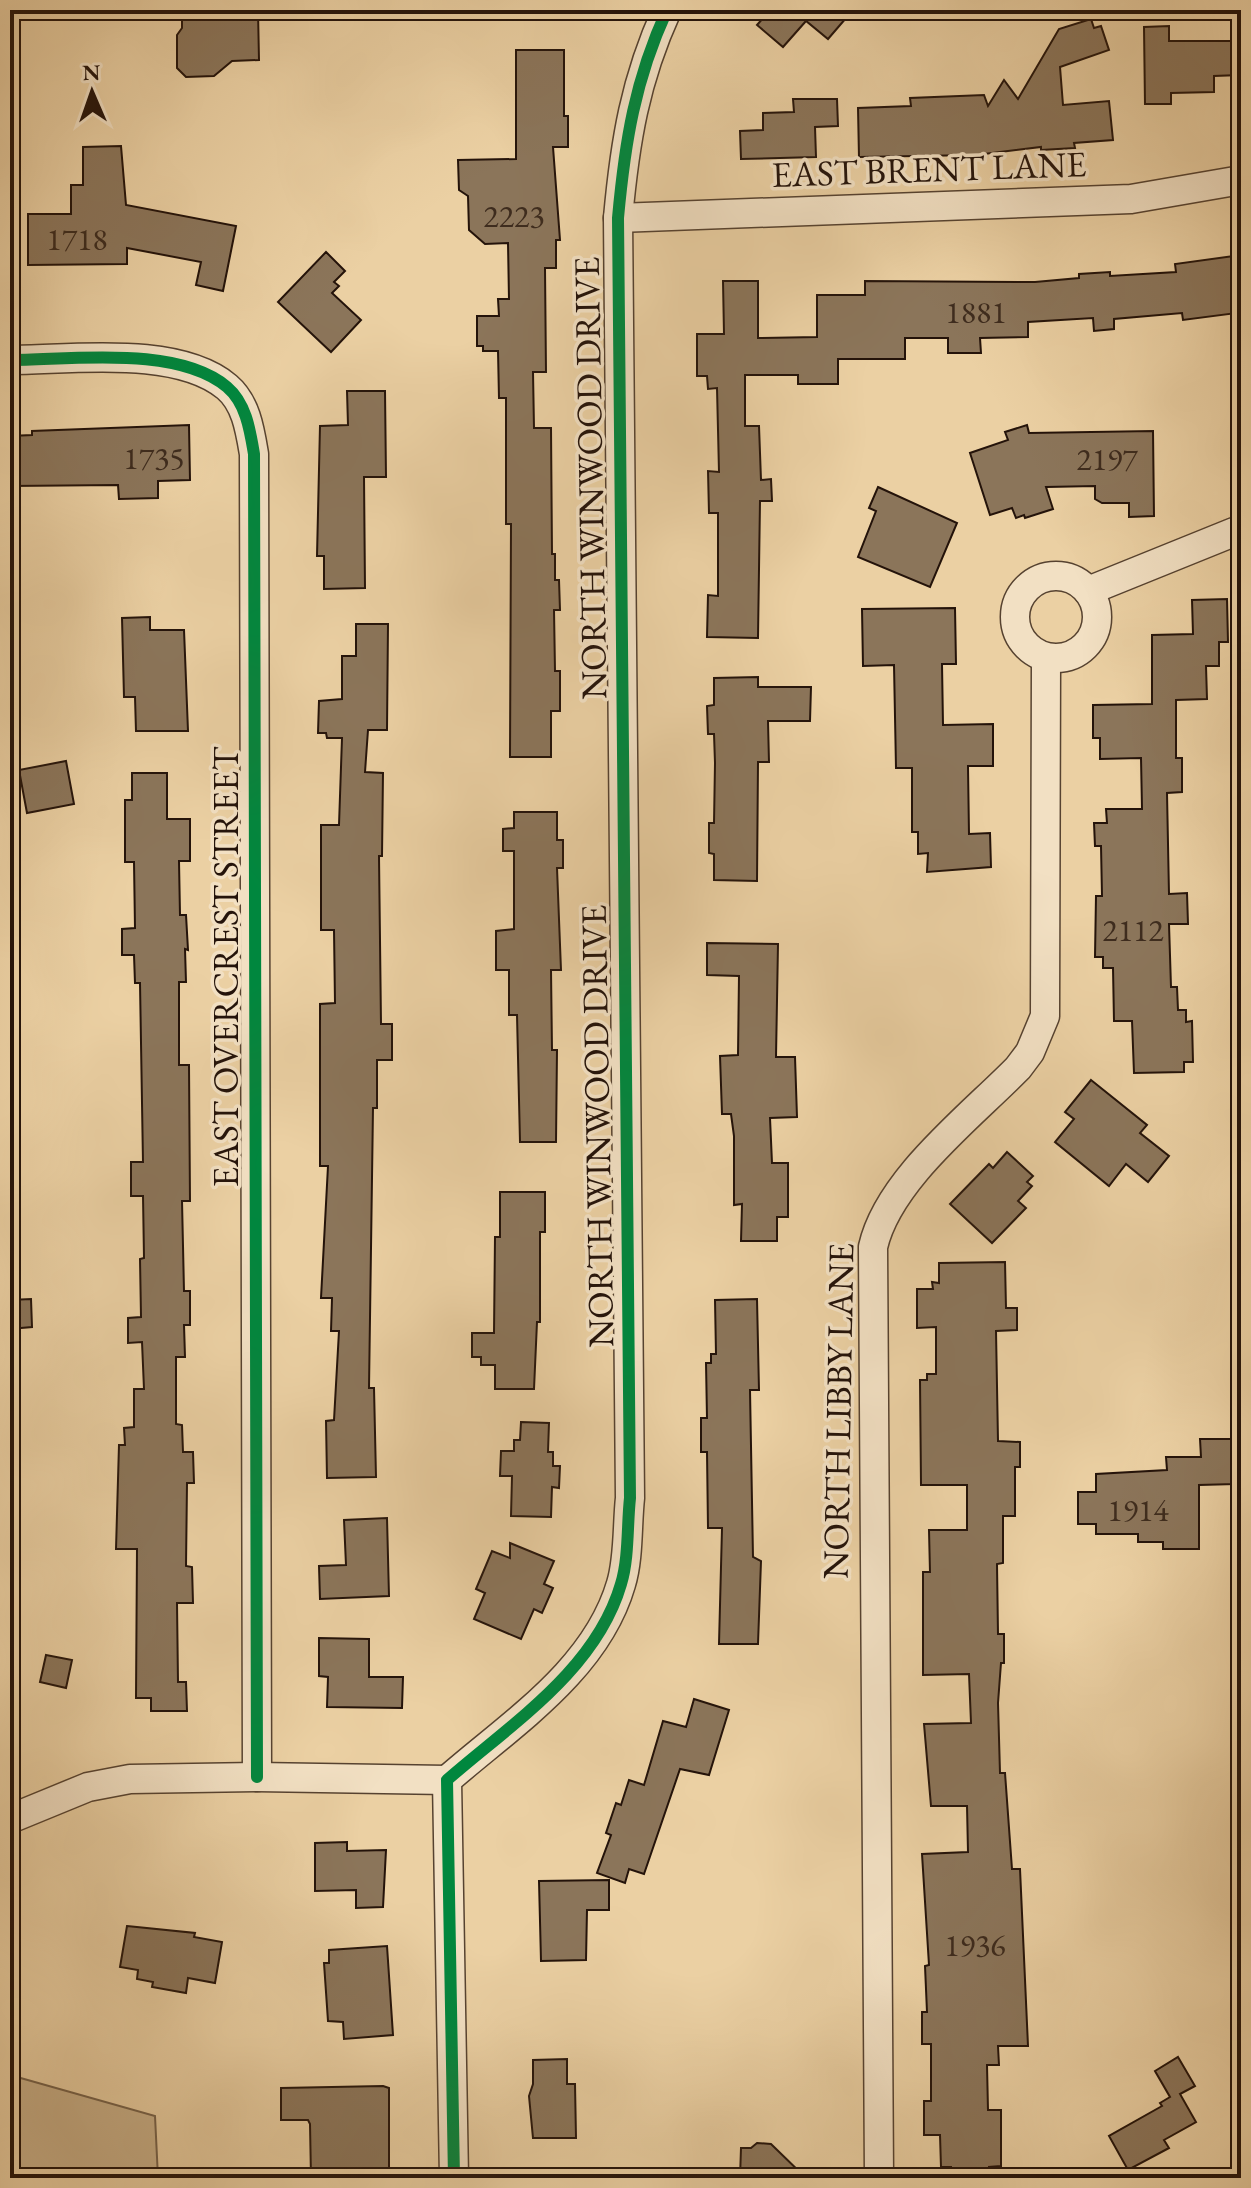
<svg xmlns="http://www.w3.org/2000/svg" width="1251" height="2188" font-family="'EB Garamond',serif">
<style>
.green{fill:#c9b089;stroke:#76624a;stroke-width:2}
.building{fill:#8b755a;stroke:#24130a;stroke-width:2}
.lines{fill:none;stroke-linecap:round;stroke-linejoin:round}
.minor-casing{stroke:#564230;stroke-width:31}
.minor{stroke:#f2e0c3;stroke-width:28}
.cycleway-casing{stroke:#f2e0c3;stroke-width:17}
.cycleway{stroke:#00873e;stroke-width:12}
.labels{text-anchor:middle;dominant-baseline:central;stroke-width:7;stroke-linejoin:round;paint-order:stroke}
.number-label{font-size:32px;fill:#3e2c1e}
.street-label{font-size:36px;fill:#24130a;stroke:#f2e0c3}
</style>
<rect width="100%" height="100%" fill="#ebd0a3"/>
<filter id="stains"><feTurbulence type="fractalNoise" baseFrequency=".0025" numOctaves="4"/><feColorMatrix values="0 0 0 0 .2 0 0 0 0 .09 0 0 0 0 .02 0 0 0 .5 -.17"/></filter>
<radialGradient id="worn" r=".72"><stop offset=".6" stop-color="#630" stop-opacity="0"/><stop offset="1" stop-color="#630" stop-opacity=".3"/></radialGradient>
<polygon class="green" points="10,2075 155,2116 158,2178 10,2178"/>
<g class="building">
<polygon points="193,10 258,10 259,60 232,61 214,76 186,77 177,68 177,35 182,28 182,17 193,16"/>
<polygon points="770,10 853,10 828,39 806,21 783,47 757,25"/>
<polygon points="1091,19 1094,28 1101,26 1109,50 1060,67 1063,105 1109,101 1113,140 1074,143 1075,148 1041,150 1041,147 976,155 859,157 858,108 911,106 910,98 984,95 988,106 1004,80 1018,99 1059,29"/>
<polygon points="1169,26 1169,41 1240,41 1240,75 1214,76 1214,92 1171,93 1171,104 1145,104 1144,27"/>
<polygon points="516,50 564,50 564,116 568,116 568,147 553,147 560,240 556,240 556,268 545,268 546,372 533,372 534,428 551,428 552,554 555,554 555,580 559,580 560,610 554,610 555,671 560,671 560,711 551,711 551,757 510,757 511,524 506,524 506,398 499,398 498,351 483,351 483,346 477,346 477,316 499,316 498,299 509,299 508,243 485,244 469,230 468,196 459,190 458,160 516,159"/>
<polygon points="793,99 837,99 838,126 815,127 816,157 741,159 740,131 763,130 763,113 794,112"/>
<polygon points="121,146 126,205 236,226 223,291 196,285 201,262 127,248 127,264 28,265 28,214 71,214 71,185 83,185 83,147"/>
<polygon points="326,252 345,271 334,282 339,286 332,293 361,320 331,352 278,302"/>
<polygon points="1241,255 1241,299 1235,300 1237,313 1183,320 1182,313 1114,319 1114,329 1094,331 1093,318 1028,322 1028,337 980,338 981,353 948,353 948,338 905,338 905,359 838,359 838,384 798,384 798,375 745,375 745,426 759,426 761,480 771,479 772,501 760,501 758,638 707,637 708,595 718,596 718,513 709,513 708,471 719,472 717,388 708,389 707,376 697,376 697,334 724,334 723,281 758,281 758,338 817,337 817,295 865,295 865,281 1035,282 1079,278 1079,274 1110,272 1110,276 1176,272 1175,264"/>
<polygon points="347,391 385,391 386,477 364,477 365,588 324,589 324,556 317,556 320,426 348,425"/>
<polygon points="189,425 190,480 158,481 158,498 119,499 118,485 10,486 10,436 32,435 32,431"/>
<polygon points="1027,425 1029,433 1153,431 1154,516 1129,517 1129,503 1102,503 1095,499 1095,486 1046,487 1053,509 1025,518 1024,515 1016,518 1012,508 990,515 970,453 1008,440 1005,432"/>
<polygon points="878,487 957,523 930,587 858,557 876,511 869,508"/>
<polygon points="1227,599 1228,642 1219,642 1219,666 1206,666 1207,699 1176,700 1176,758 1182,758 1182,792 1167,793 1169,894 1187,893 1188,924 1169,924 1171,987 1177,987 1178,1010 1186,1010 1186,1022 1192,1021 1193,1062 1184,1062 1184,1072 1134,1073 1132,1021 1114,1021 1113,968 1103,968 1103,957 1095,957 1096,896 1102,896 1101,846 1095,846 1094,823 1107,823 1106,809 1142,809 1141,758 1100,759 1100,738 1093,738 1093,705 1152,704 1152,635 1193,634 1192,600"/>
<polygon points="955,608 956,664 942,664 943,725 993,724 993,766 968,766 969,834 990,833 991,867 927,872 928,853 918,854 918,832 912,832 912,768 896,768 894,665 863,666 862,609"/>
<polygon points="150,617 150,630 184,630 188,731 136,731 135,697 124,697 122,618"/>
<polygon points="356,624 388,624 387,730 368,730 365,772 383,773 382,856 379,856 381,1024 392,1024 392,1060 377,1060 377,1108 373,1108 369,1388 374,1388 376,1477 327,1478 326,1421 334,1420 339,1331 331,1331 332,1298 321,1298 328,1166 320,1166 320,1004 335,1003 334,930 321,930 321,825 339,825 342,738 327,738 326,733 318,733 319,701 342,699 342,656 356,656"/>
<polygon points="758,677 758,687 811,687 810,721 768,721 769,762 758,762 757,881 714,880 714,854 709,853 709,823 714,823 715,763 714,734 708,734 707,706 714,705 714,678"/>
<polygon points="66,761 74,804 27,813 19,770"/>
<polygon points="132,773 167,773 167,819 190,819 190,861 179,861 180,915 186,915 188,950 185,949 186,982 179,982 179,1065 189,1065 190,1201 182,1201 184,1291 190,1291 190,1325 184,1325 185,1357 176,1357 176,1424 182,1425 183,1452 193,1452 194,1483 187,1483 186,1566 192,1567 193,1603 177,1603 178,1682 186,1682 187,1711 151,1711 151,1698 136,1698 137,1549 116,1549 119,1445 125,1445 124,1428 134,1427 134,1389 144,1389 142,1342 128,1343 128,1318 141,1317 140,1259 144,1258 143,1196 131,1196 131,1162 143,1162 140,983 135,983 134,955 122,955 122,929 135,928 134,862 125,862 125,800 132,800"/>
<polygon points="514,812 557,812 557,840 563,840 563,868 557,868 561,970 551,970 552,1050 557,1050 556,1142 520,1142 517,1015 509,1015 509,970 496,970 496,931 514,929 514,851 503,851 503,829 514,828"/>
<polygon points="707,943 778,944 776,1057 795,1057 797,1117 770,1118 772,1163 788,1163 788,1217 777,1217 777,1241 741,1241 742,1204 734,1205 734,1136 731,1114 722,1114 720,1056 738,1055 739,976 707,975"/>
<polygon points="1091,1080 1147,1125 1140,1133 1169,1156 1148,1182 1126,1164 1109,1186 1055,1142 1074,1119 1065,1112"/>
<polygon points="1007,1152 1033,1176 1027,1182 1032,1186 1018,1201 1026,1208 992,1243 950,1204 989,1164 993,1168"/>
<polygon points="500,1192 545,1192 545,1232 540,1232 540,1322 537,1322 534,1389 495,1389 495,1365 481,1365 481,1357 472,1357 472,1333 494,1333 495,1237 500,1237"/>
<polygon points="1005,1262 1006,1308 1017,1308 1017,1330 996,1331 998,1441 1020,1442 1020,1467 1015,1467 1015,1516 1003,1516 1003,1563 997,1564 998,1634 1004,1634 1004,1663 1001,1663 998,1703 1000,1773 1005,1773 1012,1869 1020,1869 1028,2046 998,2046 999,2065 987,2065 988,2110 1001,2110 1001,2166 989,2167 989,2172 951,2172 951,2167 941,2167 940,2135 924,2135 924,2101 931,2101 931,2044 922,2044 922,2012 927,2012 925,1966 929,1965 922,1854 968,1852 967,1806 931,1806 924,1724 971,1723 969,1674 923,1675 923,1572 930,1572 929,1530 967,1530 967,1485 921,1485 920,1380 927,1380 927,1374 936,1374 936,1327 917,1328 917,1289 933,1289 932,1282 939,1283 939,1263"/>
<polygon points="31,1299 32,1327 10,1329 10,1300"/>
<polygon points="757,1299 759,1390 750,1390 753,1557 761,1561 758,1644 719,1644 722,1528 708,1528 707,1452 701,1452 701,1418 707,1418 706,1363 711,1363 711,1354 716,1354 715,1300"/>
<polygon points="521,1422 549,1423 548,1452 553,1452 553,1466 560,1466 559,1488 552,1487 551,1517 511,1516 512,1476 500,1476 501,1451 514,1451 514,1440 520,1440"/>
<polygon points="1200,1439 1233,1439 1235,1484 1199,1485 1199,1549 1163,1549 1163,1542 1138,1542 1138,1534 1096,1534 1096,1524 1078,1524 1078,1492 1096,1492 1096,1474 1167,1470 1166,1457 1201,1457"/>
<polygon points="387,1518 389,1596 320,1599 319,1566 346,1565 344,1520"/>
<polygon points="510,1543 554,1561 544,1584 553,1588 542,1613 534,1609 521,1639 474,1619 485,1593 476,1589 492,1551 510,1558"/>
<polygon points="319,1638 369,1639 369,1677 403,1677 402,1708 327,1707 328,1677 319,1676"/>
<polygon points="46,1655 72,1660 66,1688 40,1682"/>
<polygon points="694,1699 729,1710 709,1775 680,1769 644,1874 629,1869 625,1883 597,1873 611,1835 606,1833 616,1803 621,1805 629,1780 644,1785 663,1721 686,1727"/>
<polygon points="347,1842 347,1851 386,1850 383,1907 356,1908 356,1890 315,1891 315,1843"/>
<polygon points="609,1880 609,1910 587,1910 586,1960 541,1961 539,1881"/>
<polygon points="127,1926 195,1933 194,1937 222,1942 215,1983 188,1978 186,1993 152,1987 153,1982 137,1979 138,1970 120,1967"/>
<polygon points="387,1946 393,2035 344,2039 343,2022 328,2021 324,1963 329,1963 329,1950"/>
<polygon points="1178,2057 1195,2086 1180,2094 1196,2122 1164,2140 1169,2148 1128,2170 1109,2136 1162,2106 1160,2103 1170,2097 1155,2071"/>
<polygon points="567,2059 567,2084 575,2084 576,2138 533,2138 529,2096 533,2084 533,2060"/>
<polygon points="383,2086 389,2088 389,2178 311,2178 310,2124 308,2120 281,2120 281,2088"/>
<polygon points="757,2143 771,2144 806,2178 740,2178 741,2148 751,2148"/>
</g>
<g class="lines">
<defs>
<g id="minor">
<polyline points="618,218 1131,199 1241,180"/>
<path d="M10 360C72 360 177 345 227 387 246 403 250 430 254 454L257 1777"/>
<circle cx="1056" cy="617" r="41"/>
<polyline points="1088,591 1234,532"/>
<polyline points="10,1819 88,1787 130,1779 257,1777 447,1780"/>
<path d="M454 2178 447 1780C511 1724 596 1670 621 1584 629 1558 627 1525 630 1498L618 218C625 141 635 80 667 10"/>
<path d="M879 2178 873 1247C888 1180 970 1117 1018 1068L1030 1052 1045 1016 1046 658"/>
</g>
</defs>
<use href="#minor" class="minor-casing"/>
<use href="#minor" class="minor"/>
<defs>
<g id="cycleway">
<path d="M10 360C72 360 177 345 227 387 246 403 250 430 254 454L257 1777"/>
<path d="M454 2178 447 1780C511 1724 596 1670 621 1584 629 1558 627 1525 630 1498L618 218C625 141 635 80 667 10"/>
</g>
</defs>
<use href="#cycleway" class="cycleway-casing"/>
<use href="#cycleway" class="cycleway"/>
</g>
<g class="labels">
<g class="number-label">
<text x="514" y="216">2223</text>
<text x="77" y="239">1718</text>
<text x="976" y="312">1881</text>
<text x="154" y="458">1735</text>
<text x="1107" y="459">2197</text>
<text x="1133" y="930">2112</text>
<text x="1138" y="1510">1914</text>
<text x="975" y="1945">1936</text>
</g>
<g class="street-label">
<text transform="translate(929 169) rotate(-2)">EAST BRENT LANE</text>
<text transform="translate(590 478) rotate(-91)">NORTH WINWOOD DRIVE</text>
<text transform="translate(225 967) rotate(-90)">EAST OVERCREST STREET</text>
<text transform="translate(597 1126) rotate(-91)">NORTH WINWOOD DRIVE</text>
<text transform="translate(838 1411) rotate(-89)">NORTH LIBBY LANE</text>
</g>
</g>
<rect width="1251" height="2188" fill="none" stroke="#ebd0a3" stroke-width="40"/>
<rect x="12" y="12" width="1227" height="2164" fill="none" stroke="#24130a" stroke-width="4"/>
<rect x="20" y="20" width="1211" height="2148" fill="none" stroke="#24130a" stroke-width="2"/>
<g transform="translate(92 92) rotate(358)" stroke="#f2e0c3" stroke-width="6" paint-order="stroke">
<path d="M0-6L14 30L0 20L-14 30Z" fill="#24130a"/>
<text y="-12" font-size="22" font-weight="bold" text-anchor="middle" fill="#24130a">N</text>
</g>
<rect width="100%" height="100%" filter="url(#stains)"/>
<rect width="100%" height="100%" fill="url(#worn)"/>
</svg>
